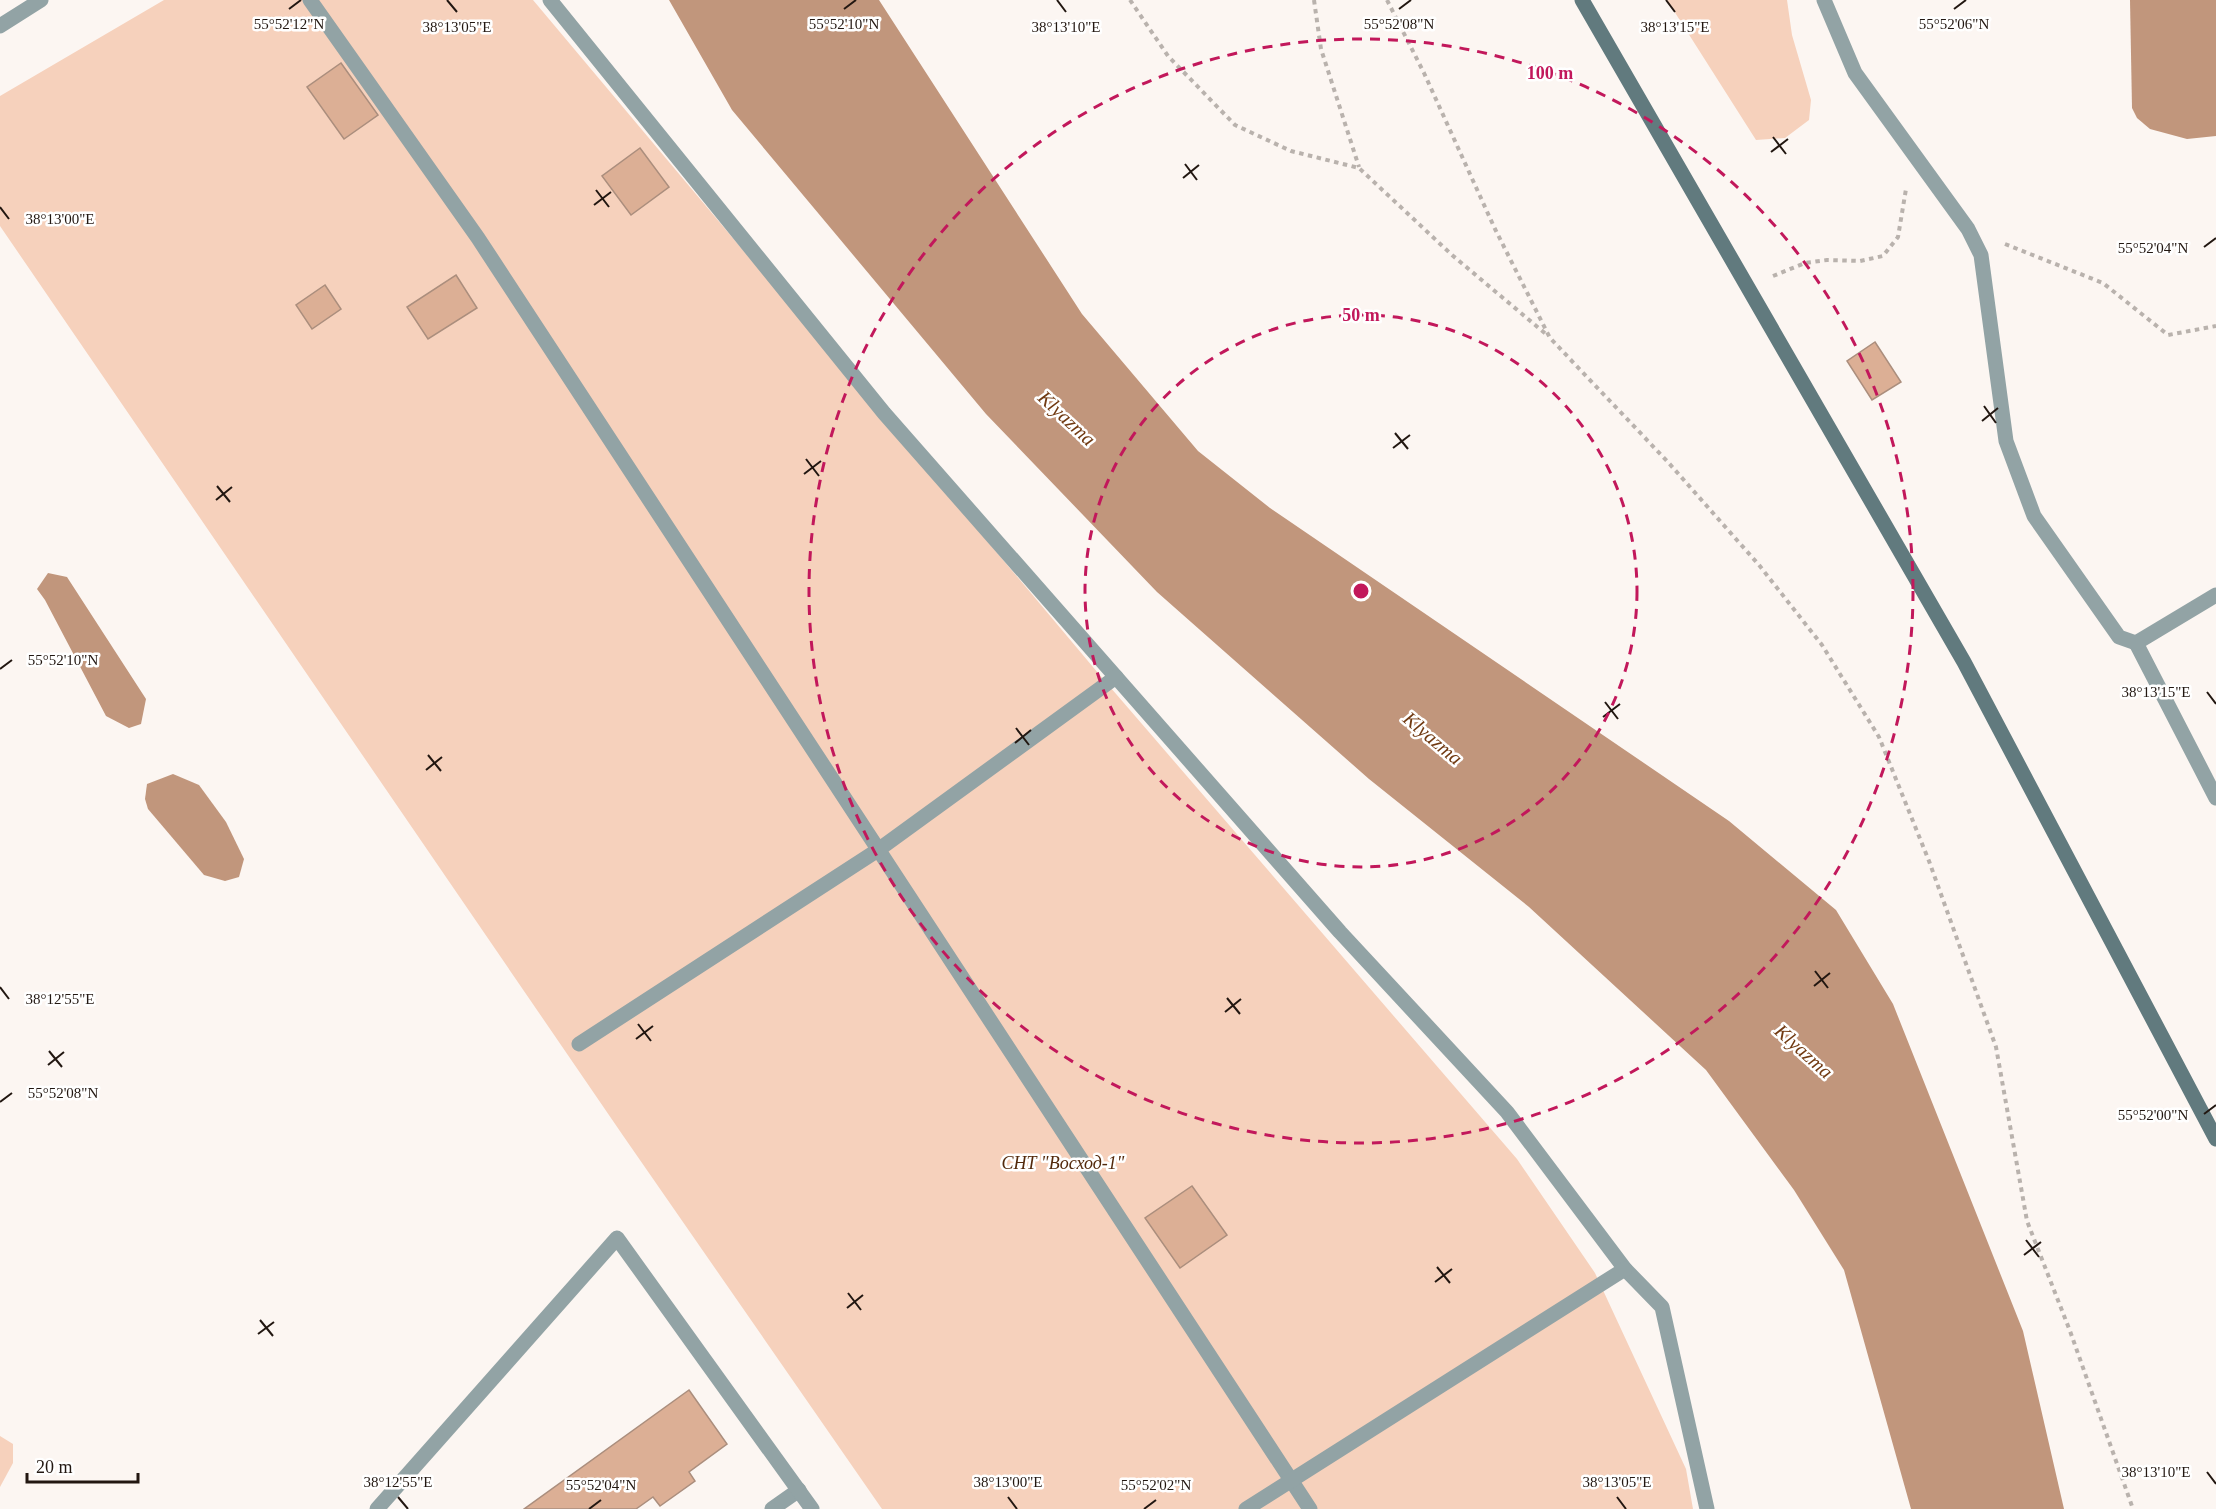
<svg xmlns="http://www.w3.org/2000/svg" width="2216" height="1509" font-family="'Times New Roman',serif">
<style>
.green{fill:#f6d1bc}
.water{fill:#c1967c}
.building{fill:#dcaf95;stroke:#ab8e7d;stroke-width:1.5}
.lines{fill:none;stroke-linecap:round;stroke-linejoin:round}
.path{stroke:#b9b2ad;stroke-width:4;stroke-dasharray:4.5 4.5;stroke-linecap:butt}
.lane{stroke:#92a3a5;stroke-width:15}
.street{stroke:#92a3a5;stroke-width:15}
.secondary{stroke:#617a7e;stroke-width:15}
.ticks{fill:none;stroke:#221711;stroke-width:2}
.ring{fill:none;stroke:#c2185b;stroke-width:3;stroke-dasharray:10 8}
.labels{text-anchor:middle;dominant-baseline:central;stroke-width:5;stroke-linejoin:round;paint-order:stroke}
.park-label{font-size:18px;font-style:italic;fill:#53290b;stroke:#fff}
.water-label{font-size:20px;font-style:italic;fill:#713a12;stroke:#fff}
.ticks-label{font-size:15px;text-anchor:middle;fill:#221711;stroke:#fff;stroke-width:5;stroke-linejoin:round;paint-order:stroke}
.centre{fill:#c2185b;stroke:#fff;stroke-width:3}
.ring-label{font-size:18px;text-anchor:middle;font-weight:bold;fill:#c2185b;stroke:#fff;stroke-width:5;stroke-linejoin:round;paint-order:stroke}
</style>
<rect width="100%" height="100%" fill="#fcf6f2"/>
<g class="green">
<polygon points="164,0 533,0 1098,673 1517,1159 1595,1273 1686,1469 1693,1509 882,1509 624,1137 0,226 0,96"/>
<polygon points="1667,0 1787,0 1792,35 1811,100 1809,120 1785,138 1756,140"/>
<polygon points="0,1436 13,1444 13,1463 0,1487"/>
</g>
<g class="water">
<polygon points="669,0 879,0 1082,314 1198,451 1270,508 1729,821 1836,910 1893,1004 2023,1331 2064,1509 1911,1509 1844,1270 1794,1190 1706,1070 1529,907 1369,779 1157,592 986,414 732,110"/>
<polygon points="2130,0 2216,0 2216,136 2187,139 2150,129 2137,118 2132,108"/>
<polygon points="48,573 67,577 146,699 141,724 129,728 106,716 45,600 37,589"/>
<polygon points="173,774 199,785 226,822 244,859 239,877 225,881 204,875 148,809 145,799 147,784"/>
</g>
<g class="building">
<polygon points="341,63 378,115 344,139 307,87"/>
<polygon points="640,148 669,187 631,215 602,176"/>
<polygon points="456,275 477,308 428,339 407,307"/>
<polygon points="325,285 341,309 312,329 296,305"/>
<polygon points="1875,342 1901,382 1872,400 1847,361"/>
<polygon points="1192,1186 1227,1235 1180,1268 1145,1218"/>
<polygon points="689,1390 727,1444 689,1472 695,1481 660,1506 653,1497 636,1509 524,1509"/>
</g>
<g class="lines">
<g class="path">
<polyline points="1130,0 1168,56 1235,125 1291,151 1359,168 1452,255 1547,335"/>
<polyline points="1314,0 1321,49 1359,167"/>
<polyline points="1387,0 1424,73 1495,229 1550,338 1667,461 1759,565 1822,645 1879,737 1929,861 1996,1047 2027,1221 2070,1331 2133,1509"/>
<polyline points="2005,244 2103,283 2168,335 2216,326"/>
<polyline points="1773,276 1805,263 1827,260 1860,261 1883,256 1898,237 1906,189"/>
</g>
<g class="lane">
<polyline points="310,0 478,238 1310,1509"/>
<polyline points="550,0 884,413 1340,932 1507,1112 1625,1269 1662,1307 1707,1509"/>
<polyline points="2136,643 2216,798"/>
<polyline points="579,1044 878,850 1116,677"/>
<polyline points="772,1509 799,1490"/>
<polyline points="1246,1509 1625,1269"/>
</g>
<g class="street">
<polyline points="1824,0 1855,73 1968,229 1981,255 2006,441 2034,516 2119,637 2136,643 2216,595"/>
<polyline points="0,26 41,0"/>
<polyline points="377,1509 617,1238 812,1509"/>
</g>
<polyline class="secondary" points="1582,0 1964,662 2216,1139"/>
</g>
<path class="ticks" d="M447 0 457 12M1057 0 1066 12M1666 0 1675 12M289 9 301 0M844 9 856 0M1399 9 1411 0M1954 9 1966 0M1773 137 1786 154M1771 152 1788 139M1185 164 1197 180M1183 178 1199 165M596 190 609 207M594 205 611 192M0 207 9 219M2204 247 2216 238M1984 406 1996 423M1982 421 1998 408M1395 433 1408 449M1393 448 1410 435M806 459 819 476M804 474 821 461M217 486 230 502M216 500 232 487M0 669 12 660M2207 692 2216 704M1605 702 1618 719M1603 717 1620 704M1016 728 1029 745M1015 743 1031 730M428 755 441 771M426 770 442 757M1815 971 1828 988M1814 986 1830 973M0 987 9 999M1227 998 1240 1014M1225 1012 1241 999M638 1024 651 1041M636 1039 653 1026M49 1051 62 1067M48 1065 64 1052M0 1102 12 1093M2204 1114 2216 1105M2026 1240 2039 1257M2024 1255 2041 1242M1437 1267 1450 1283M1435 1282 1452 1269M848 1293 861 1310M847 1308 863 1295M260 1320 273 1336M258 1334 274 1322M2207 1472 2216 1484M398 1497 408 1509M1008 1497 1017 1509M1617 1497 1626 1509M589 1509 601 1500M1144 1509 1156 1500"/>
<g class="ring">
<circle cx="1361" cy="591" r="276"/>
<circle cx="1361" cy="591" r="552"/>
</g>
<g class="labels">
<g class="park-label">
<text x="1063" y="1163">СНТ "Восход-1"</text>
</g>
<g class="water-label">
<text transform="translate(1067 418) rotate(43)">Klyazma</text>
<text transform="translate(1433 738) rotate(40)">Klyazma</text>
<text transform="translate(1804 1051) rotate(42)">Klyazma</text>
</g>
</g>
<g class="ticks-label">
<text x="289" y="29">55°52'12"N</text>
<text x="844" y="29">55°52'10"N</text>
<text x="1399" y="29">55°52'08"N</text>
<text x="1954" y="29">55°52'06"N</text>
<text x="457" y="32">38°13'05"E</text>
<text x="1066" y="32">38°13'10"E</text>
<text x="1675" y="32">38°13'15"E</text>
<text x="60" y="224">38°13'00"E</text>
<text x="2153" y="253">55°52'04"N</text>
<text x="63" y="665">55°52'10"N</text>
<text x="2156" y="697">38°13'15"E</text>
<text x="60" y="1004">38°12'55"E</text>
<text x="63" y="1098">55°52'08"N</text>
<text x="2153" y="1120">55°52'00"N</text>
<text x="2156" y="1477">38°13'10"E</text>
<text x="398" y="1487">38°12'55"E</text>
<text x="1008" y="1487">38°13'00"E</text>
<text x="1617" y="1487">38°13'05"E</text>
<text x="601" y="1490">55°52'04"N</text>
<text x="1156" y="1490">55°52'02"N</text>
</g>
<circle cx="1361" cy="591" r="9" class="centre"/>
<g class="ring-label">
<text x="1550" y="79">100 m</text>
<text x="1361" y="321">50 m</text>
</g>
<path d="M27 1473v9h111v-9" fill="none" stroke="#221711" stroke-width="3"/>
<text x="36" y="1473" font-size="18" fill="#221711" stroke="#ffffff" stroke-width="4.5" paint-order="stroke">20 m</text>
</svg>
